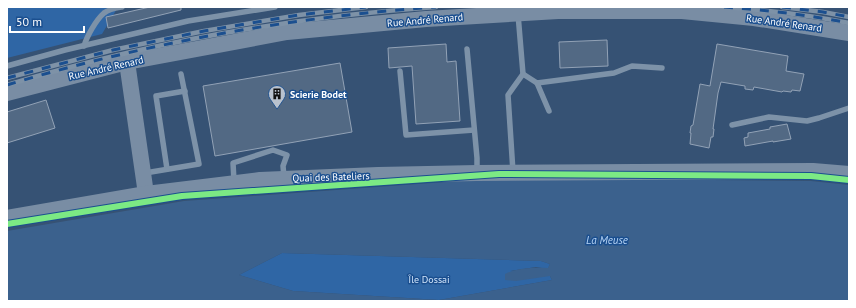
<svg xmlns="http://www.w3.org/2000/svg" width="856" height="308" font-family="'PT Sans',sans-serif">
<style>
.green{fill:#2f66a5}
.water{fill:#3b618d;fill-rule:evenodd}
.building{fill:#526984;stroke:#92a2b6}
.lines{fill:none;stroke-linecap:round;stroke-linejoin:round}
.lane{stroke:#7d92a8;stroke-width:5.5}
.secondary{stroke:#798da4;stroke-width:16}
.rail-casing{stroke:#7e92a7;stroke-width:4.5}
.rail{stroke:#1b4f8f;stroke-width:3;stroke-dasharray:9;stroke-linecap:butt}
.cycleway-casing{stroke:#1b4f8f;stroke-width:8}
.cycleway{stroke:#7ce984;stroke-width:6}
.labels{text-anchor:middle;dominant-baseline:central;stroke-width:3;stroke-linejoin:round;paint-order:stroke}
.street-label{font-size:10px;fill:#fff;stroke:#1b4f8f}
.poi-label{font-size:10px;font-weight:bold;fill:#fff;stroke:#1b4f8f;text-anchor:start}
.park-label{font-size:10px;fill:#cfe3fa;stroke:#1b4f8f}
.water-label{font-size:11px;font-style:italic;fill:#b5d3f5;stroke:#1b4f8f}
</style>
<rect width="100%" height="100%" fill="#365274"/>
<g class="green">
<polygon points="7,7 118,7 102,34 7,58 7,35 9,33 7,32"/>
<polygon points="282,253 541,261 550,264 548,269 536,267 510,271 550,276 552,280 439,300 293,291 239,275"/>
</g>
<path class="water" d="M500 178 811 181 849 185V301H7V231L184 201ZM282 253 541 261 550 264 548 268C535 267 516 268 505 274V280L516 281 550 276 552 280 439 300 293 291 239 275Z"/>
<g class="building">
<polygon points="150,7 181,7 181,10 108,28 106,17"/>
<polygon points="607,40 608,66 560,68 559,42"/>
<polygon points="446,44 447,62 456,61 460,121 416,124 412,66 389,68 388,48"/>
<polygon points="717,44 788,56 786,71 804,74 800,91 792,90 791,92 783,91 782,92 754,87 753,90 745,89 745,86 721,82 718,93 713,129 714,129 713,137 711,137 709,148 690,144 691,133 690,133 691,126 693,125 700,84 710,86"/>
<polygon points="340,63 352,132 215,156 203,86"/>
<polygon points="46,100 55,128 7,143 7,112"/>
<polygon points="787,124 791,139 773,142 773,141 745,146 744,138 748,137 748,133 770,129 770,127"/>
</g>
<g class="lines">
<g class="lane">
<path d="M84 46C87 36 96 20 104 13 109 9 116 8 122 7"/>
<polyline points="467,49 477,158 477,171"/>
<polyline points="7,66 65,50 188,21 275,7"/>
<polyline points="400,71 406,135 474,130"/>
<polyline points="523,74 537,83 614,73 632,66 662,68"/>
<polyline points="537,83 549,111"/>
<polyline points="732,125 769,117 807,121 819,118 849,108"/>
<polyline points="167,169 156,96 185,91"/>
<polyline points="513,172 508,95 523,74 518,14"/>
<polyline points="145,173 199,164 181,74"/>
<polyline points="234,181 233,163 273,150 287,155 283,166 284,177"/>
</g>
<g class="secondary">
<polyline points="127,62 146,194"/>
<polyline points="7,93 127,62 287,32 426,19 558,11 682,11 754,18 849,33"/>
<polyline points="7,218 146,194 260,180 378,175 477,173 813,171 849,174"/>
</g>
<defs>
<g id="rail">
<path d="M724 7C766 10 808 15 849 23"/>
<polyline points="782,7 823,12 849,17"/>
<polyline points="7,78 113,50 204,31 299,15 366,7"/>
<path d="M7 85C146 43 291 17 436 7"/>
</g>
</defs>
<use href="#rail" class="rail-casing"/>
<use href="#rail" class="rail"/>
<defs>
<polyline id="cycleway" points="7,224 182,196 499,174 811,176 849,180"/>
</defs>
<use href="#cycleway" class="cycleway-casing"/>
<use href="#cycleway" class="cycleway"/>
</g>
<defs>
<symbol id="building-pin" viewBox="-11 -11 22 30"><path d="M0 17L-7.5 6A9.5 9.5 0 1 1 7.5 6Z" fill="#b9c2ce" stroke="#1b4f8f"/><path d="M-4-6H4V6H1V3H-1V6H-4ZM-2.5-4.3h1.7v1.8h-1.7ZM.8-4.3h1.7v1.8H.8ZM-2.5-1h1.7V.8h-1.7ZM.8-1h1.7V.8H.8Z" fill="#111"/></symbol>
</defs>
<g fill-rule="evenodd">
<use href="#building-pin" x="267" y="84" width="20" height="27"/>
</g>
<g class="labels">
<g class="street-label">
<text transform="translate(425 20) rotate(-5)">Rue André Renard</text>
<text transform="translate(784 23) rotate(8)">Rue André Renard</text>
<text transform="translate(106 68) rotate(-13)">Rue André Renard</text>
<text transform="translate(331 177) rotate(-2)">Quai des Bateliers</text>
</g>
<g class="poi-label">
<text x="290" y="94">Scierie Bodet</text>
</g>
<g class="park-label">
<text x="429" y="279">Île Dossai</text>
</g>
<g class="water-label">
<text x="607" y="240">La Meuse</text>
</g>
</g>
<rect width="856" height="308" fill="none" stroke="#ffffff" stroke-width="16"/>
<path d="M10 26v6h74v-6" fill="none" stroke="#ffffff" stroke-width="2"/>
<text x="16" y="26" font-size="12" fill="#ffffff" stroke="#1b4f8f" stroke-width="3" paint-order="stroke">50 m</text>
</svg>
